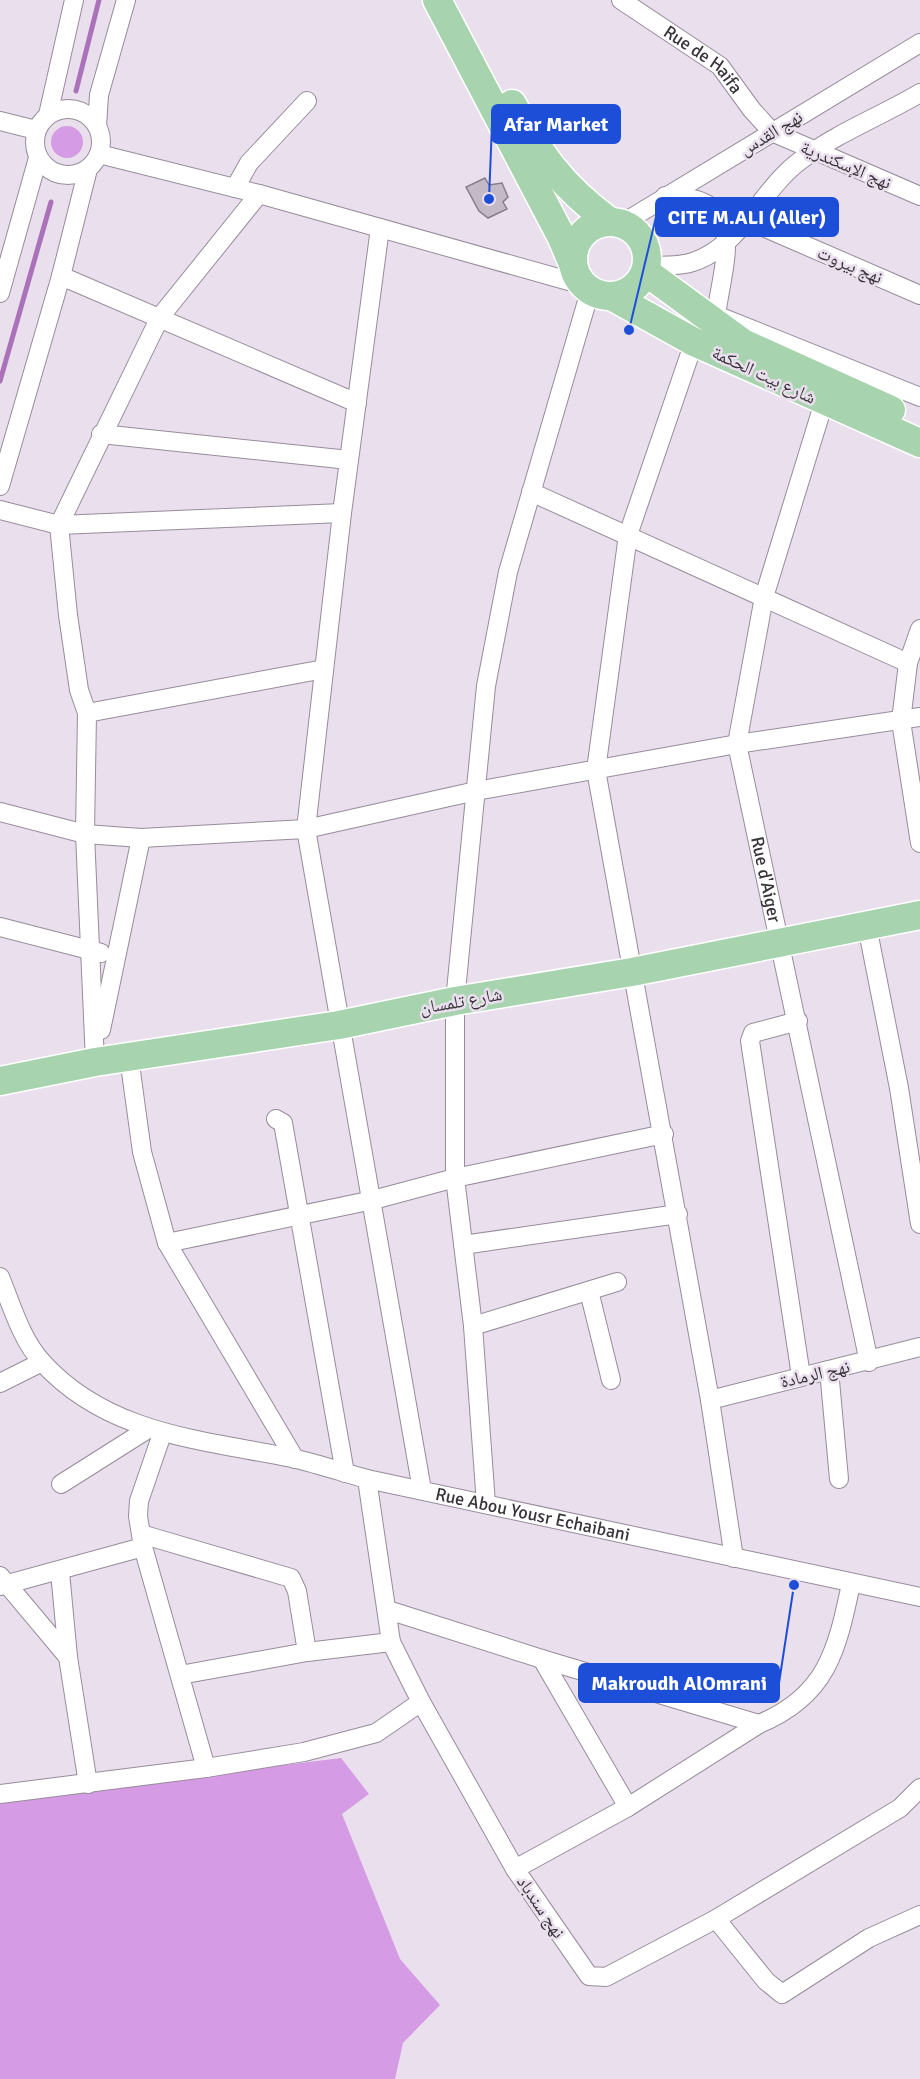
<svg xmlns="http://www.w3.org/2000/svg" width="920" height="2079" font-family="Signika,'Noto Naskh Arabic',sans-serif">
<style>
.green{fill:#d69be5}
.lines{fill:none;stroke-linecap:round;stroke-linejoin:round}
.stream{stroke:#ab71ba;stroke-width:5}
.building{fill:#c4b9c7;stroke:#877d8a;stroke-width:1.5}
.minor-casing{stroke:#978c9a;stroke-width:20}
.primary-casing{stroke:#fff;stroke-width:31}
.minor{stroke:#fff;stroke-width:18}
.primary{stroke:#a7d4ae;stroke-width:28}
.labels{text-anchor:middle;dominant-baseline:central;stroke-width:5;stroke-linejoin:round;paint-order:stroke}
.street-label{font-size:18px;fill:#383439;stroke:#eadfed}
.leader{fill:none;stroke:#1d4ed8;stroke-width:2}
.callout-dot{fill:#1d4ed8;stroke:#eadfed;stroke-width:2}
.callout{fill:#1d4ed8;stroke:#1d4ed8;stroke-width:2}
.callout-label{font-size:20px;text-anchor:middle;font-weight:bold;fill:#fff}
</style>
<rect width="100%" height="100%" fill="#eadfed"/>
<g class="green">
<circle cx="67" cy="142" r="16"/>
<polygon points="341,1758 369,1794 342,1814 400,1959 440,2005 403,2043 395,2079 0,2079 0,1800"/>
</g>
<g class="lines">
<g class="stream">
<polyline points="76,91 99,0"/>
<polyline points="0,381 51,202"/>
</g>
</g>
<polygon class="building" points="485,178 489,185 502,183 508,197 503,202 507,209 488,218 479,211 466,187"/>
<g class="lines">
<defs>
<g id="minor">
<path id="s1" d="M621 0 720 66 752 110 772 132 920 196"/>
<circle cx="68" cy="142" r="33"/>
<polyline points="48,115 74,0"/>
<polyline points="0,121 36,130"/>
<polyline points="97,126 99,95 126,0"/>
<polyline points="99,154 259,194 583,285"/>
<polyline points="235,188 249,163 307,101"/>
<path d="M665 196C750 195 724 258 716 315"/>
<polyline points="747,220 920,295"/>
<polyline points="623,223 920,43"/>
<polyline points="380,228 342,513 306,829 422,1490"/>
<path d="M647 266C662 265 679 267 693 262 742 246 761 189 801 160 837 133 881 116 920 93"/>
<polyline points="61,276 357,403"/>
<polyline points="0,293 38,158"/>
<polyline points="721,317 920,397"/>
<polyline points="694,342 628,535 596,770 710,1400 734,1558"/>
<path id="s2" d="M824 402 764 597 737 744 869 1362"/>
<polyline points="101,434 349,460"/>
<polyline points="0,486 61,276 88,169"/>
<polyline points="531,492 908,663"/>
<polyline points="0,510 59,525 342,513"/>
<polyline points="920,629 908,663 901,721 920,843"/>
<polyline points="87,713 324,669"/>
<polyline points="0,812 85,834 141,838 306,829 476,791 737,744 920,717"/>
<polyline points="867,926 899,1088 920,1224"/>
<polyline points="0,927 101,953"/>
<polyline points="798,1021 753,1033 750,1041 801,1376"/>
<polyline points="101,1030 141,838"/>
<polyline points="129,1057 142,1152 167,1243 295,1459"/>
<polyline points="95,1062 85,834 87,713 79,690 68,615 59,525 160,317 259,194"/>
<polyline points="276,1119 283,1123 345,1473"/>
<polyline points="167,1243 373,1200 455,1178 664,1134"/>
<polyline points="463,1245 678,1214"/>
<path id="s3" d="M0 1277C12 1306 21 1339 42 1362 108 1435 204 1440 292 1458 318 1464 342 1472 367 1479L920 1597"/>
<polyline points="589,1291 611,1380"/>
<polyline points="473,1326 617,1282"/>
<polyline points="829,1370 839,1479"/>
<polyline points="0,1383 42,1362"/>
<polyline points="710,1400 920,1347"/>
<polyline points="162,1434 139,1501 138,1516 143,1547 206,1768"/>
<polyline points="367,1479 391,1642 421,1702 515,1869 589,1976 606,1977 716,1919 900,1808 920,1788"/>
<polyline points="61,1484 148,1429"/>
<polyline points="486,1504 473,1326 455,1178 455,1001 486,686 508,572 590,291"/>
<polyline points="141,1534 291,1578 297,1591 307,1652"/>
<polyline points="60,1572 68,1657 88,1784"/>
<polyline points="0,1576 68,1657"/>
<polyline points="0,1586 143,1547"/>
<polyline points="388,1610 542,1659 759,1724"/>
<polyline points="542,1659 628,1807"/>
<polyline points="180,1675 307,1652 391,1642"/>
<polyline points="0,1794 206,1768 304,1752 376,1733 421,1702"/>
<path d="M515 1869 628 1807 759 1724C827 1696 837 1650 851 1584"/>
<polyline points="716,1919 766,1981 782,1994 869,1938 920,1915"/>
</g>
<g id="primary">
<polyline points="437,0 561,236 573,264"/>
<path d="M512 104C540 155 561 186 609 221"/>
<circle cx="610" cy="259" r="37"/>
<polyline points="646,272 743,343 891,410"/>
<polyline points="613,297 694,342 920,443"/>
<polyline points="0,1081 95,1062 339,1025 455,1001 632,972 920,915"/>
</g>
</defs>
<use href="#minor" class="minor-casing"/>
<use href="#primary" class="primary-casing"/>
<use href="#minor" class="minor"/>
<use href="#primary" class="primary"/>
</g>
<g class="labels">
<g class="street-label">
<text stroke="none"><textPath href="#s1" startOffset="102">Rue de Haifa</textPath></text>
<text transform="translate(771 133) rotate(-31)">نهج القدس</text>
<text transform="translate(846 165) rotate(23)">نهج الإسكندرية</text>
<text transform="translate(850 265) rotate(23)">نهج بيروت</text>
<text transform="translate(764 375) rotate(25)">شارع بيت الحكمة</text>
<text stroke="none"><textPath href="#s2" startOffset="492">Rue d'Aiger</textPath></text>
<text transform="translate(461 1001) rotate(-10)">شارع تلمسان</text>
<text transform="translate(815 1374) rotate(-13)">نهج الرمادة</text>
<text stroke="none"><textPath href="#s3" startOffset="616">Rue Abou Yousr Echaibani</textPath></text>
<text transform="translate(541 1907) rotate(56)">نهج سندباد</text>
</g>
</g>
<path class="leader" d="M489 199L492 124M629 330L656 217M794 1585L779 1683"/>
<g class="callout-dot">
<circle cx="489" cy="199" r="6"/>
<circle cx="629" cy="330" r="6"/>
<circle cx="794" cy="1585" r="6"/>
</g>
<g class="callout">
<rect x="492" y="105" width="128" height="38" rx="6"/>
<rect x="656" y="198" width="182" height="38" rx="6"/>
<rect x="579" y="1664" width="200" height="38" rx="6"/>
</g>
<g class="callout-label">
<text x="556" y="131">Afar Market</text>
<text x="747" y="224">CITE M.ALI (Aller)</text>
<text x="679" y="1690">Makroudh AlOmrani</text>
</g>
</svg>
